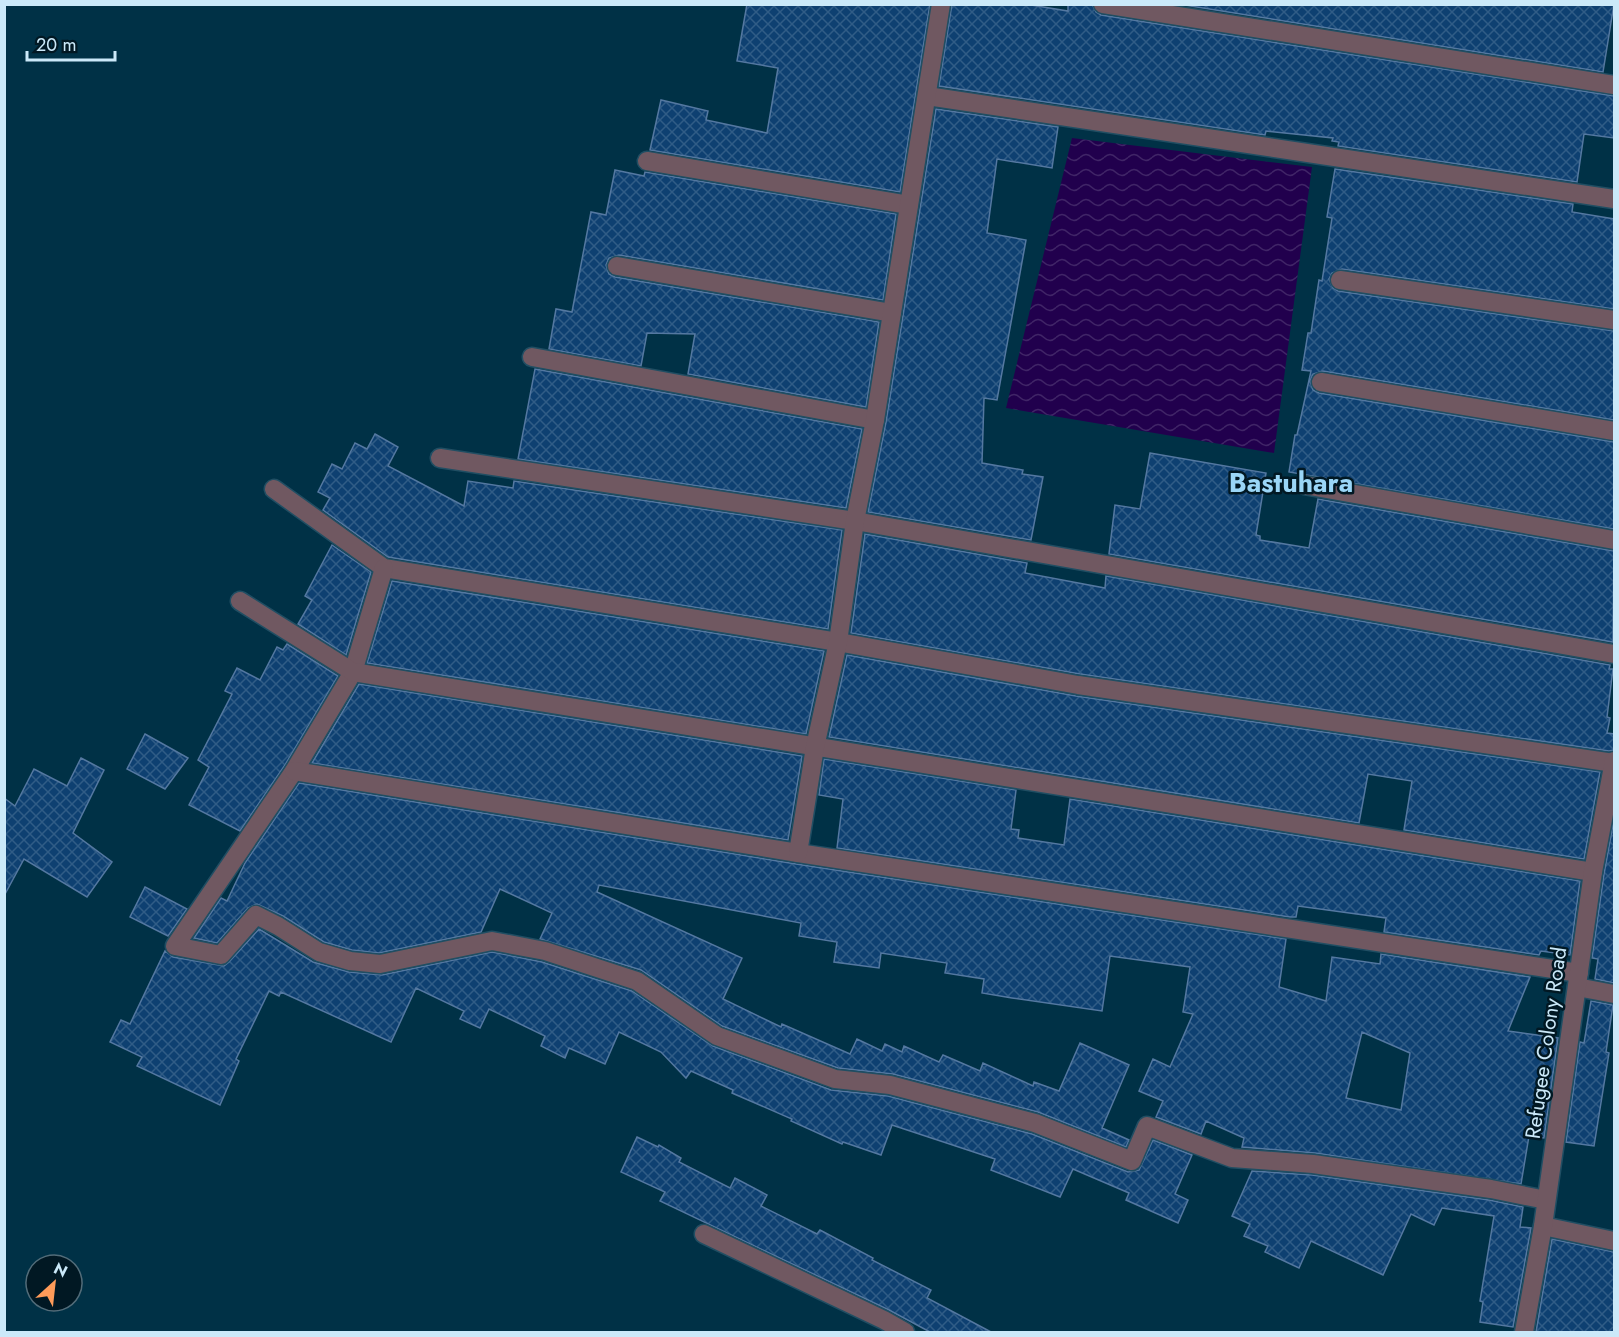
<svg xmlns="http://www.w3.org/2000/svg" width="1619" height="1337" font-family="Jost,sans-serif">
<style>
.water{fill:url(#water-waves)}
.building{fill:url(#building-cross-hatch);stroke:#5478a1;stroke-width:1.5;fill-rule:evenodd}
.lines{fill:none;stroke-linecap:round;stroke-linejoin:round}
.minor-casing{stroke:#204e63;stroke-width:21}
.minor{stroke:#705861;stroke-width:18}
.labels{text-anchor:middle;dominant-baseline:central;stroke-width:5;stroke-linejoin:round;paint-order:stroke}
.street-label{font-size:21px;fill:#cbe9f9;stroke:#011823}
.district-label{font-size:27px;font-weight:bold;fill:#9ad6f7;stroke:#011823}
</style>
<defs>
<pattern id="water-waves" width="16" height="10" patternUnits="userSpaceOnUse" patternTransform="scale(1.5)"><rect width="16" height="10" fill="#21004d"/><path d="M0 5q4-4 8 0t8 0" fill="none" stroke="#402567"/></pattern>
<pattern id="building-cross-hatch" width="8" height="8" patternUnits="userSpaceOnUse" patternTransform="scale(1.5)"><rect width="8" height="8" fill="#0e4071"/><path d="M0 0l8 8M0 8l8-8" fill="none" stroke="#305c86"/></pattern>
</defs>
<rect width="100%" height="100%" fill="#003146"/>
<polygon class="water" points="1072,138 1312,167 1274,453 1006,408"/>
<g class="building">
<polygon points="747,4 930,4 900,192 650,150 661,100 708,111 706,120 767,133 778,68 737,61"/>
<polygon points="952,4 1025,4 1068,11 1068,4 1092,4 1096,12 1101,15 1614,96 1614,138 1584,134 1577,182 1338,146 1339,142 1332,141 1333,138 1266,131 1265,135 939,86"/>
<polygon points="1178,4 1614,4 1603,72"/>
<polygon points="936,109 1058,127 1052,168 997,159 987,233 1026,240 997,400 984,398 982,463 1023,470 1022,474 1043,477 1031,540 868,512 886,422"/>
<polygon points="1335,169 1573,204 1572,212 1614,219 1614,309 1342,269 1332,273 1329,279 1333,288 1338,291 1614,331 1614,420 1323,371 1313,374 1310,381 1313,390 1319,393 1614,442 1614,529 1289,472 1295,435 1297,435 1311,371 1302,370 1308,333 1311,333 1319,280 1322,281 1332,218 1327,217"/>
<polygon points="615,170 644,176 645,172 896,214 883,300 619,255 609,258 606,265 609,274 615,277 879,322 866,407 688,374 695,334 647,333 641,366 549,349 556,309 572,312 591,212 606,215"/>
<polygon points="535,369 862,429 846,508 518,459"/>
<polygon points="375,434 398,447 388,466 464,506 468,481 513,488 514,481 842,530 828,629 388,557 323,510 330,498 318,492 332,464 342,469 355,443 367,449"/>
<polygon points="1150,453 1266,473 1256,535 1260,536 1260,540 1309,548 1318,499 1614,551 1613,642 1109,554 1115,505 1140,509"/>
<polygon points="865,534 1027,563 1025,573 1105,588 1106,576 1610,665 1609,669 1613,669 1607,717 1610,718 1607,733 1614,734 1614,750 1609,751 1080,674 851,633"/>
<polygon points="332,545 371,572 346,655 298,624 312,600 305,596"/>
<polygon points="392,581 824,651 806,734 367,663"/>
<polygon points="287,644 338,676 285,765 240,831 189,805 209,767 198,760 232,694 225,691 237,668 260,680 277,647 283,650"/>
<polygon points="847,655 1076,696 1600,772 1584,859 1404,830 1412,781 1368,774 1359,823 829,737"/>
<polygon points="359,684 802,756 788,840 312,763"/>
<polygon points="145,734 188,758 165,789 127,769"/>
<polygon points="81,758 104,770 73,833 112,862 87,897 24,859 4,896 4,798 15,806 34,769 67,786"/>
<polygon points="824,759 1016,790 1011,829 1019,830 1018,838 1064,845 1070,799 1580,881 1570,955 1541,951 1539,955 1384,932 1386,918 1298,906 1296,917 1290,917 837,848 843,799 819,795"/>
<path d="M299 783 796 864 1286 939 1279 987 1326 1001 1332 957 1380 964 1381 954 1530 977 1508 1031 1558 1038 1544 1138 1529 1136 1521 1184 1315 1153 1242 1147 1244 1138 1206 1121 1201 1134 1156 1117 1163 1101 1139 1091 1153 1059 1170 1067 1193 1014 1183 1012 1190 967 1110 956 1102 1011 1012 998 982 993 984 979 945 973 947 963 881 953 879 968 834 962 837 942 799 936 801 923 599 885 597 892 742 958 723 999 781 1027 782 1024 850 1054 857 1039 882 1051 885 1044 902 1052 904 1046 939 1062 943 1055 980 1071 983 1063 1033 1086 1034 1082 1059 1091 1080 1043 1129 1065 1102 1128 1129 1140 1126 1147 1038 1112 893 1074 838 1068 722 1026 641 970 540 939 552 913 500 889 481 932 379 953 352 950 324 942 283 916 257 904 248 908 217 943 194 938 221 898 227 901 245 863ZM1362 1032 1410 1053 1401 1110 1346 1098Z"/>
<polygon points="1614,819 1614,983 1595,979 1598,959 1592,958 1604,874"/>
<polygon points="145,887 187,909 168,936 130,917"/>
<polygon points="259,929 313,962 349,972 382,975 492,952 542,962 632,991 713,1046 831,1090 888,1096 1032,1134 1128,1172 1139,1170 1153,1140 1192,1155 1175,1194 1188,1200 1178,1223 1126,1200 1129,1193 1073,1169 1060,1197 991,1170 995,1159 892,1125 881,1155 843,1142 842,1144 791,1121 792,1119 732,1093 733,1090 691,1071 686,1078 661,1052 619,1032 605,1064 569,1048 565,1058 541,1046 545,1036 489,1009 480,1028 460,1019 464,1011 416,988 391,1042 281,992 279,996 269,991 236,1059 239,1061 220,1105 137,1066 142,1057 110,1042 121,1020 130,1024 165,951 173,957 224,966 229,962"/>
<polygon points="1591,1001 1613,1005 1606,1052 1609,1053 1594,1146 1566,1142 1580,1042 1584,1043"/>
<polygon points="637,1137 658,1147 659,1145 681,1158 679,1162 730,1188 735,1178 767,1195 761,1206 817,1234 820,1230 873,1258 872,1260 931,1290 927,1298 991,1332 930,1332 889,1310 660,1201 665,1192 621,1172"/>
<polygon points="1252,1171 1312,1175 1489,1200 1523,1207 1520,1227 1531,1228 1513,1327 1480,1322 1483,1302 1480,1301 1494,1216 1442,1208 1434,1225 1411,1214 1383,1275 1311,1241 1299,1268 1265,1252 1268,1246 1244,1236 1250,1224 1232,1216"/>
<polygon points="1552,1239 1614,1252 1614,1332 1536,1332"/>
</g>
<g class="lines">
<defs>
<g id="minor">
<polyline points="1103,4 1614,85"/>
<polyline points="927,96 1614,199"/>
<polyline points="647,161 909,205"/>
<polyline points="617,266 892,313"/>
<polyline points="1340,280 1614,320"/>
<polyline points="532,357 875,420"/>
<polyline points="1321,382 1614,431"/>
<polyline points="440,458 855,521 1614,654"/>
<polyline points="1304,485 1614,540"/>
<polyline points="274,489 384,568 838,642 1078,685 1614,763"/>
<polyline points="384,568 353,672 294,771 175,946 221,955 256,915 278,926 319,952 350,961 380,964 492,941 545,951 637,981 717,1036 835,1079 890,1085 1035,1123 1132,1161 1147,1126 1232,1158 1313,1164 1491,1189 1546,1200"/>
<polyline points="240,601 353,672 1593,872"/>
<polyline points="294,771 798,853 1579,973"/>
<polyline points="798,853 815,747 838,642 855,521 875,420 941,4"/>
<polyline points="1577,987 1614,994"/>
<polyline points="1543,1226 1614,1241"/>
<polyline points="704,1234 884,1320 905,1332"/>
<polyline points="1524,1332 1543,1226 1593,872 1614,761"/>
</g>
</defs>
<use href="#minor" class="minor-casing"/>
<use href="#minor" class="minor"/>
</g>
<g class="labels">
<g class="street-label">
<text transform="translate(1546 1043) rotate(-82)">Refugee Colony Road</text>
</g>
<g class="district-label">
<text x="1291" y="482">Bastuhara</text>
</g>
</g>
<rect width="1619" height="1337" fill="none" stroke="#cbe9f9" stroke-width="12"/>
<g transform="translate(54 1283) rotate(27)"><circle r="28" fill="#011823" stroke="#526c79" stroke-width="1.5"/>
<path d="M0-4.5L10 22L0 15L-10 22Z" fill="#fe9b59"/>
<text y="-9" font-size="16" font-weight="bold" text-anchor="middle" fill="#cbe9f9">N</text>
</g>
<path d="M27 51v9h88v-9" fill="none" stroke="#cbe9f9" stroke-width="3"/>
<text x="36" y="51" font-size="18" fill="#cbe9f9" stroke="#011823" stroke-width="4.5" paint-order="stroke">20 m</text>
</svg>
